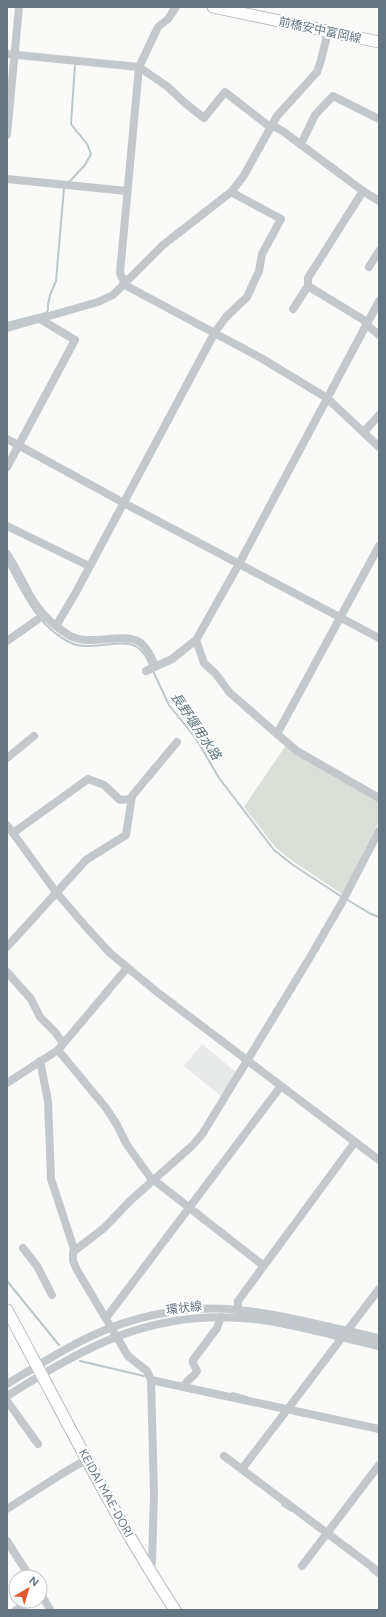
<svg xmlns="http://www.w3.org/2000/svg" width="386" height="1617" font-family="Figtree,'Noto Sans JP',sans-serif">
<style>
.built{fill:#e8e9e9}
.green{fill:#dadfd7}
.lines{fill:none;stroke-linecap:round;stroke-linejoin:round}
.stream{stroke:#bbc7cb;stroke-width:2}
.major-casing{stroke:#b5babe;stroke-width:13}
.minor{stroke:#c3c8cc;stroke-width:8}
.major{stroke:#fff;stroke-width:11}
.labels{text-anchor:middle;dominant-baseline:central;stroke-width:4;stroke-linejoin:round;paint-order:stroke}
.street-label{font-size:12px;fill:#657683;stroke:#fff}
.water-label{font-size:13px;font-style:italic;fill:#60757c;stroke:#fff}
</style>
<rect width="100%" height="100%" fill="#fafaf8"/>
<polygon class="built" points="202,1044 237,1073 222,1097 184,1066"/>
<polygon class="green" points="286,745 379,800 379,822 342,894 291,860 276,848 244,807"/>
<g class="lines">
<g class="stream">
<polyline points="69,182 85,165 91,154 87,144 71,124 75,64"/>
<polyline points="7,323 46,313 48,310 48,305 50,295 56,281 64,188"/>
<path d="M7 563C23 592 38 628 71 643 90 652 122 637 137 647 144 651 148 660 151 667"/>
<polyline points="153,671 169,705 197,740 219,778 274,850 293,865 342,897"/>
<polyline points="346,899 371,914 379,917"/>
<polyline points="7,1281 59,1345"/>
<polyline points="80,1361 144,1376"/>
<polyline points="232,1393 247,1397"/>
<polyline points="282,1505 291,1511"/>
<polyline points="370,1570 379,1577"/>
</g>
<defs>
<g id="major">
<polyline points="213,7 379,42"/>
<path d="M7 1310C62 1411 112 1514 175 1610"/>
</g>
</defs>
<use href="#major" class="major-casing"/>
<g class="minor">
<polyline points="7,54 139,67 168,87 185,103 204,118 225,92 270,127"/>
<polyline points="272,125 284,132 363,191 379,201"/>
<polyline points="7,135 19,7"/>
<polyline points="301,144 315,115 333,96 379,119"/>
<polyline points="7,179 127,191"/>
<polyline points="369,267 379,251"/>
<polyline points="127,280 122,278 120,273 139,67 158,27 168,19 176,7"/>
<polyline points="123,284 261,358 327,398 379,447"/>
<polyline points="308,286 308,278 363,191"/>
<polyline points="293,309 308,286 367,322"/>
<polyline points="366,324 379,335"/>
<polyline points="7,328 98,302 113,295 163,245 231,192 243,177 277,116 317,72 321,60 328,32"/>
<polyline points="364,432 379,415"/>
<polyline points="7,439 124,503 379,638"/>
<polyline points="7,467 75,340 40,319"/>
<polyline points="7,526 89,566"/>
<path d="M7 554C14 565 19 575 25 586 34 605 49 623 67 634 89 649 122 630 141 643 148 649 152 658 155 666"/>
<polyline points="56,626 75,594 215,332 226,317 247,297 259,271 262,254 281,219 231,192"/>
<polyline points="196,640 204,663 216,674 229,692 277,734 297,751 379,798"/>
<polyline points="7,641 37,620"/>
<polyline points="146,671 172,659 196,640 239,564 379,301"/>
<polyline points="277,734 379,546"/>
<polyline points="7,758 34,736"/>
<polyline points="7,825 56,892 87,928 110,953 157,992 379,1160"/>
<polyline points="13,833 88,779 104,785 120,800 131,799"/>
<polyline points="7,947 86,860 126,835 132,796 177,742"/>
<polyline points="7,972 31,999 40,1017 55,1032 63,1043"/>
<polyline points="58,1050 106,1108 117,1125 127,1145 150,1177 264,1266"/>
<polyline points="40,1061 48,1101 51,1179 74,1249"/>
<polyline points="7,1083 58,1050 127,968"/>
<polyline points="23,1248 37,1266 52,1295"/>
<polyline points="238,1310 238,1301 355,1142"/>
<polyline points="106,1318 281,1086"/>
<polyline points="151,1380 379,1429"/>
<path d="M7 1384C39 1365 71 1344 105 1330 146 1313 196 1305 239 1310 286 1315 333 1328 379 1338"/>
<path d="M184 1387C186 1380 194 1377 197 1371L193 1363V1360L217 1328 221 1317"/>
<path d="M7 1396C88 1345 154 1308 254 1319 296 1324 338 1337 379 1346"/>
<polyline points="7,1401 38,1444"/>
<polyline points="224,1456 379,1572"/>
<polyline points="242,1469 379,1289"/>
<polyline points="7,1509 60,1475 87,1459"/>
<polyline points="7,1541 30,1577"/>
<polyline points="302,1566 379,1465"/>
<polyline points="149,1571 152,1563 154,1493 151,1380 147,1371 128,1356 77,1270 73,1261 73,1252 104,1228 131,1200 193,1145 203,1133 309,959 341,904 379,831"/>
<polyline points="40,1593 50,1609"/>
<polyline points="16,1610 30,1601"/>
</g>
<use href="#major" class="major"/>
</g>
<g class="labels">
<g class="street-label">
<text transform="translate(320 30) rotate(12)">前橋安中富岡線</text>
<text transform="translate(184 1308) rotate(-7)">環状線</text>
<text transform="translate(106 1493) rotate(61)">KEIDAI MAE-DORI</text>
</g>
<g class="water-label">
<text transform="translate(196 726) rotate(56)">長野堰用水路</text>
</g>
</g>
<rect width="386" height="1617" fill="none" stroke="#657683" stroke-width="16"/>
<g transform="translate(28 1589) rotate(38)"><circle r="19" fill="#ffffff" stroke="#c1c8cd"/>
<path d="M0-3L7 15L0 10L-7 15Z" fill="#e4572e"/>
<text y="-6" font-size="11" font-weight="bold" text-anchor="middle" fill="#657683">N</text>
</g>
</svg>
